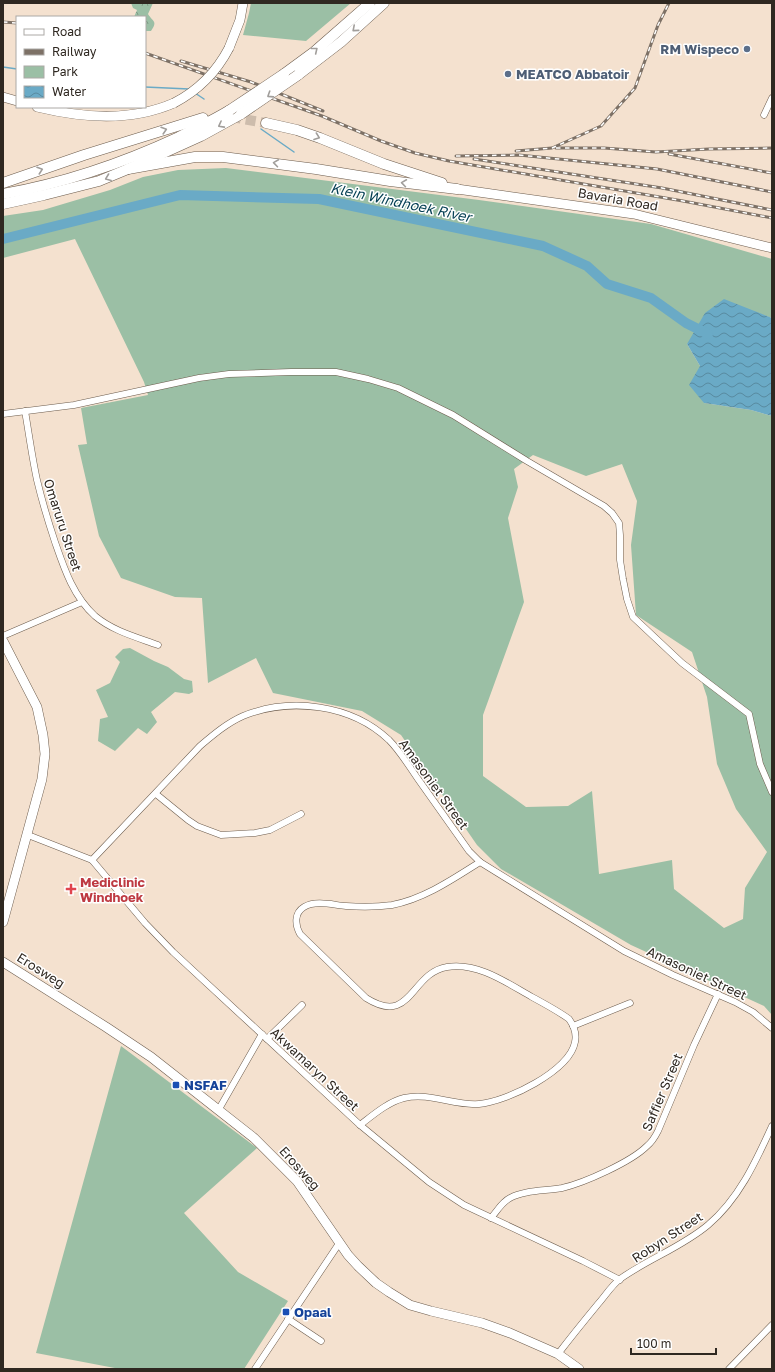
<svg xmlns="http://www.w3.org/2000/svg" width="775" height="1372" font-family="'Golos Text',sans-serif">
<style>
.green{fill:#9bbfa5;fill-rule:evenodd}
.forest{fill:url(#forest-crowns)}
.water{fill:url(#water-waves)}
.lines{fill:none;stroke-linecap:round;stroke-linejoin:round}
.stream{stroke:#6aaac6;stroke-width:1.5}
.river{stroke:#6aaac6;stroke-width:10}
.primary-tunnel{stroke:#cdbcac;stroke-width:10;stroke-dasharray:10 5;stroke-linecap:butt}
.street-casing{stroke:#6c5c4d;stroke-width:7}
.secondary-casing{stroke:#6c5c4d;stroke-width:10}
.primary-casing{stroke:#6c5c4d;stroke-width:11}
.street{stroke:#fff;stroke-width:6}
.secondary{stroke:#fff;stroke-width:9}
.primary{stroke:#fff;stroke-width:10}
.rail-casing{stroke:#7d7166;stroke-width:3}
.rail{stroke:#fff;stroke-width:1.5;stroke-dasharray:4.5;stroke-linecap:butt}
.secondary-bridge-casing{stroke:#6c5c4d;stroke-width:10;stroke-linecap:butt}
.primary-bridge-casing{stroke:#6c5c4d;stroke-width:11;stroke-linecap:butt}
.secondary-bridge{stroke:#fff;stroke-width:9}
.primary-bridge{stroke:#fff;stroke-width:10}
.oneway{stroke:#a19e9b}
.service-dot{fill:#5c6f8a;stroke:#fff;stroke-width:1.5}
.health-dot{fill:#e0444e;stroke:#fff;stroke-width:1.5}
.transit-dot{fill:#1a4fb4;stroke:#fff;stroke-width:1.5}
.labels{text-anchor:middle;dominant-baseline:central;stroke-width:3;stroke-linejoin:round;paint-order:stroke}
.service-label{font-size:13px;font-weight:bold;fill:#4e5e75;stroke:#fff;text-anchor:end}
.street-label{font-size:13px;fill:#2f2821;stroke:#fff}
.health-label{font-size:13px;font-weight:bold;fill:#be3a42;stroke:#fff;text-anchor:start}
.transit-label{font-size:13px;font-weight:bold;fill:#164399;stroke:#fff;text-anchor:start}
.water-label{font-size:14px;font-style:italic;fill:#043f53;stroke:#fff}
</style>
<defs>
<pattern id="forest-crowns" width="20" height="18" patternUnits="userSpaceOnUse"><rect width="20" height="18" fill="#9bbfa5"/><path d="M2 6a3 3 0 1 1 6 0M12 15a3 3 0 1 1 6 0" fill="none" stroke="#7f9b86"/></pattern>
<pattern id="water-waves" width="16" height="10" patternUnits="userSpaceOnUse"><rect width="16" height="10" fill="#6aaac6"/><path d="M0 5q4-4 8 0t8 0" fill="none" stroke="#588aa0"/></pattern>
</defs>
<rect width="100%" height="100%" fill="#f4e1cf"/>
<g class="green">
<polygon points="251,3 351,3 306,41 243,35 249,13"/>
<path d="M226 168 479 200 651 224 772 259V318L760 314 687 344 700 366 704 403 751 410 772 416V1015L764 1006 631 945 501 869 477 845 401 735 362 711 273 693 256 658 208 683 202 598 175 597 121 578 99 536 78 445 87 444 81 408 148 395 144 382 75 239 3 258V216L43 210 110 190 143 177 178 170ZM533 455 586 476 622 464 637 501 631 545 636 615 692 652 707 697 717 764 736 809 767 852 745 888 743 919 724 928 674 889 672 860 599 874 592 791 568 806 526 807 483 776V715L524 602 508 518 518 487 514 469Z"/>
<polygon points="130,648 154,661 168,667 184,679 192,681 193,692 189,694 175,692 151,712 157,722 147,734 138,728 115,751 98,741 100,719 108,717 96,690 110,683 120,662 115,657 123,649"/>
<polygon points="121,1046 257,1148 184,1213 238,1272 288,1301 244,1369 120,1369 36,1353"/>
</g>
<path class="forest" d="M131 3H153L148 14C153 22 158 21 151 31H145V17H134L137 10 133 8Z"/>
<polygon class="water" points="724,299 772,318 772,416 751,410 704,403 689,385 700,366 687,344 705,313"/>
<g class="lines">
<g class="stream">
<polyline points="3,67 17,69"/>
<polyline points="145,87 189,89"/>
<polyline points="195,93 204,99"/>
<polyline points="261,129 294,152"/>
</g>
<polyline class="river" points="3,239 180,195 319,199 543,246 587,266 607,284 651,298 686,323 708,334"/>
<polyline class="primary-tunnel" points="231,117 266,123"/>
<defs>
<g id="street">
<polyline points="764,115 772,98"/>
<path d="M25 411C29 434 32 457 37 480 42 501 48 521 55 542 64 568 73 596 95 616 113 631 136 637 158 645"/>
<polyline points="3,414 74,405 199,378 229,374 291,372 336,372 368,379 398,388 453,415 527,461 604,506 612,513 619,523 620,535 620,560 623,579 627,599 633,617 682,663 749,714 760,764 772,792"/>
<polyline points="3,636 82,602"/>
<polyline points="156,794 188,820 197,826 221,835 255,833 270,830 301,814"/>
<polyline points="28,835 92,860 145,923 173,952 360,1125 429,1182 464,1205 583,1261 620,1280"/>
<path d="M92 860 200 746C213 735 227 723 243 716 290 697 351 704 389 740 400 751 409 766 418 779 435 803 452 827 469 851L480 862 624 951 673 975 735 1002 753 1012 772 1028"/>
<polyline points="573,1026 630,1003"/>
<polyline points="267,1039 302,1005"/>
<polyline points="219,1109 262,1034"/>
<path d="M360 1125C373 1115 388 1102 404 1098 430 1092 454 1106 479 1104 506 1102 570 1071 575 1042 577 1033 574 1026 569 1019 558 1011 545 1004 532 997 507 983 478 962 447 967 410 973 412 1027 366 998L300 934C295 925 294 913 304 907 316 900 333 905 346 906 361 907 377 907 392 905 424 899 453 879 480 862"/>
<path d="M491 1218C497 1211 502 1202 510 1198 524 1190 546 1191 562 1188 584 1183 631 1162 647 1146 652 1142 655 1137 658 1131L694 1045 718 994"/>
<polyline points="288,1319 321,1341"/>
<path d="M558 1354C571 1337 584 1321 598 1304 605 1296 612 1285 620 1279 648 1259 682 1247 708 1225 739 1199 756 1161 772 1126"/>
<polyline points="255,1369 340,1242"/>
<polyline points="729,1369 772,1325"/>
</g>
<g id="secondary">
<polyline points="229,48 240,20 243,3"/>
<polyline points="3,97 17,101"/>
<path d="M37 107C83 118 130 122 174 103"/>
<polyline points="457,189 634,214 772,248"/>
<polyline points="3,641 37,707 43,735 45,754 42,779 3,922"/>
<polyline points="3,962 106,1027 151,1057 254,1138 297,1181 348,1255 358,1266 376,1283 389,1292 410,1305 431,1311 482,1323 510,1333 558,1354 579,1369"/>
</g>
<g id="primary">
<polyline points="284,74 314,52 370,3"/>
<polyline points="298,75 341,42 384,3"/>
<polyline points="266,123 297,130 320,138 384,164 442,183"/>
<polyline points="128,169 195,157 223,157 316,169 390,181 457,189"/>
<polyline points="3,183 84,155 203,118"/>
<path d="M3 194C65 183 123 163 179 137 196 128 214 120 230 110"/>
<polyline points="3,204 44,195 99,181 128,169 201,136 241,114"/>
</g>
</defs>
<use href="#street" class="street-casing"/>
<use href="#secondary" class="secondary-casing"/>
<use href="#primary" class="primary-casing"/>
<use href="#street" class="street"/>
<use href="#secondary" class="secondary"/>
<use href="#primary" class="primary"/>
<defs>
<g id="rail">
<polyline points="3,22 17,23"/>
<polyline points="145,53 322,116 381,141 415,153 449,161 683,201 772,218"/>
<polyline points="181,61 251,82 323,111"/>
<polyline points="556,148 604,148 656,152 709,149 772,148"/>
<polyline points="516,151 552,148 601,126 635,88 658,25 669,3"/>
<polyline points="669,154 772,173"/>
<polyline points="456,156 519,155 657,169 772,192"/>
<polyline points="474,159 662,188 772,210"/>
</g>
</defs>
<use href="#rail" class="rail-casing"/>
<use href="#rail" class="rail"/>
<defs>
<path id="secondary-bridge" d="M174 103C199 90 216 73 229 48"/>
<g id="primary-bridge">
<polyline points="230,110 284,74"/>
<polyline points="241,114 298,75"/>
</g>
</defs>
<use href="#secondary-bridge" class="secondary-bridge-casing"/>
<use href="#primary-bridge" class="primary-bridge-casing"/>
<use href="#secondary-bridge" class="secondary-bridge"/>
<use href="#primary-bridge" class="primary-bridge"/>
</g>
<defs><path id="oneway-chevron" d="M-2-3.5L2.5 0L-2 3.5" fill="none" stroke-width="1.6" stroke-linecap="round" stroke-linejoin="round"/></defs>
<g class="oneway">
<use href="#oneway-chevron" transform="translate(355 29) rotate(139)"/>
<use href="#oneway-chevron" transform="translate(315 50) rotate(-39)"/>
<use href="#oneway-chevron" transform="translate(270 95) rotate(147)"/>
<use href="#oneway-chevron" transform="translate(221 125) rotate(152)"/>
<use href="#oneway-chevron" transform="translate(164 130) rotate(-17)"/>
<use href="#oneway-chevron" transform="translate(317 137) rotate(20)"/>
<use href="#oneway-chevron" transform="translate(276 163) rotate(-172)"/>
<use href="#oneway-chevron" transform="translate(40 170) rotate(-19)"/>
<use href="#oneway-chevron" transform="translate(108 178) rotate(159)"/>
<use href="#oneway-chevron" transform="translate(404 183) rotate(-172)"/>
</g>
<g class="service-dot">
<circle cx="747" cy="49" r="4"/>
<circle cx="508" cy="74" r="4"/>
</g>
<path class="health-dot" d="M69 883h4v4h4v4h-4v4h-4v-4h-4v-4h4z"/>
<g class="transit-dot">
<rect x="172" y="1081" width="8" height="8" rx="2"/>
<rect x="282" y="1308" width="8" height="8" rx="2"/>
</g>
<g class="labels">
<g class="service-label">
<text x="739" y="49">RM Wispeco</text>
<text x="516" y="74" text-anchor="start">MEATCO Abbatoir</text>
</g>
<g class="street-label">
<text transform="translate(618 199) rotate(10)">Bavaria Road</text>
<text transform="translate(63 525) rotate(72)">Omaruru Street</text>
<text transform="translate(434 784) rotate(54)">Amasoniet Street</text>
<text transform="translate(41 970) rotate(32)">Erosweg</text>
<text transform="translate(697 973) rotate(25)">Amasoniet Street</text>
<text transform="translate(315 1069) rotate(43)">Akwamaryn Street</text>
<text transform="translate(662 1092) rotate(-67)">Saffier Street</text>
<text transform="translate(300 1168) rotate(48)">Erosweg</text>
<text transform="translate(667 1237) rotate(-33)">Robyn Street</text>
</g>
<g class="health-label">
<text x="80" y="882">Mediclinic<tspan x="80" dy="15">Windhoek</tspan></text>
</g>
<g class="transit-label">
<text x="184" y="1085">NSFAF</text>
<text x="294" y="1312">Opaal</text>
</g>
<g class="water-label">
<text transform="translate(401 202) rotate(12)">Klein Windhoek River</text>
</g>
</g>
<rect width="775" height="1372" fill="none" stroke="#2f2821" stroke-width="8"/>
<rect x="16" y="16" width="130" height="92" fill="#ffffff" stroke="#aca9a6"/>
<rect x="24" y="29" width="20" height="6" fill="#ffffff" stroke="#aca9a6"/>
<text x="52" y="36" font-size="12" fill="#2f2821">Road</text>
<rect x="24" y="49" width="20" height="6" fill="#7d7166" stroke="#aca9a6"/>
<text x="52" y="56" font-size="12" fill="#2f2821">Railway</text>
<rect x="24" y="66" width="20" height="12" fill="#9bbfa5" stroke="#aca9a6"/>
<text x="52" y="76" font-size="12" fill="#2f2821">Park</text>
<rect x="24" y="86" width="20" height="12" fill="url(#water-waves)" stroke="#aca9a6"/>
<text x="52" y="96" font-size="12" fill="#2f2821">Water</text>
<path d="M631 1348v6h85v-6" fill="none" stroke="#2f2821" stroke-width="2"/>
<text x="637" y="1348" font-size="12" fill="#2f2821" stroke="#ffffff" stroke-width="3" paint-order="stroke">100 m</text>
</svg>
